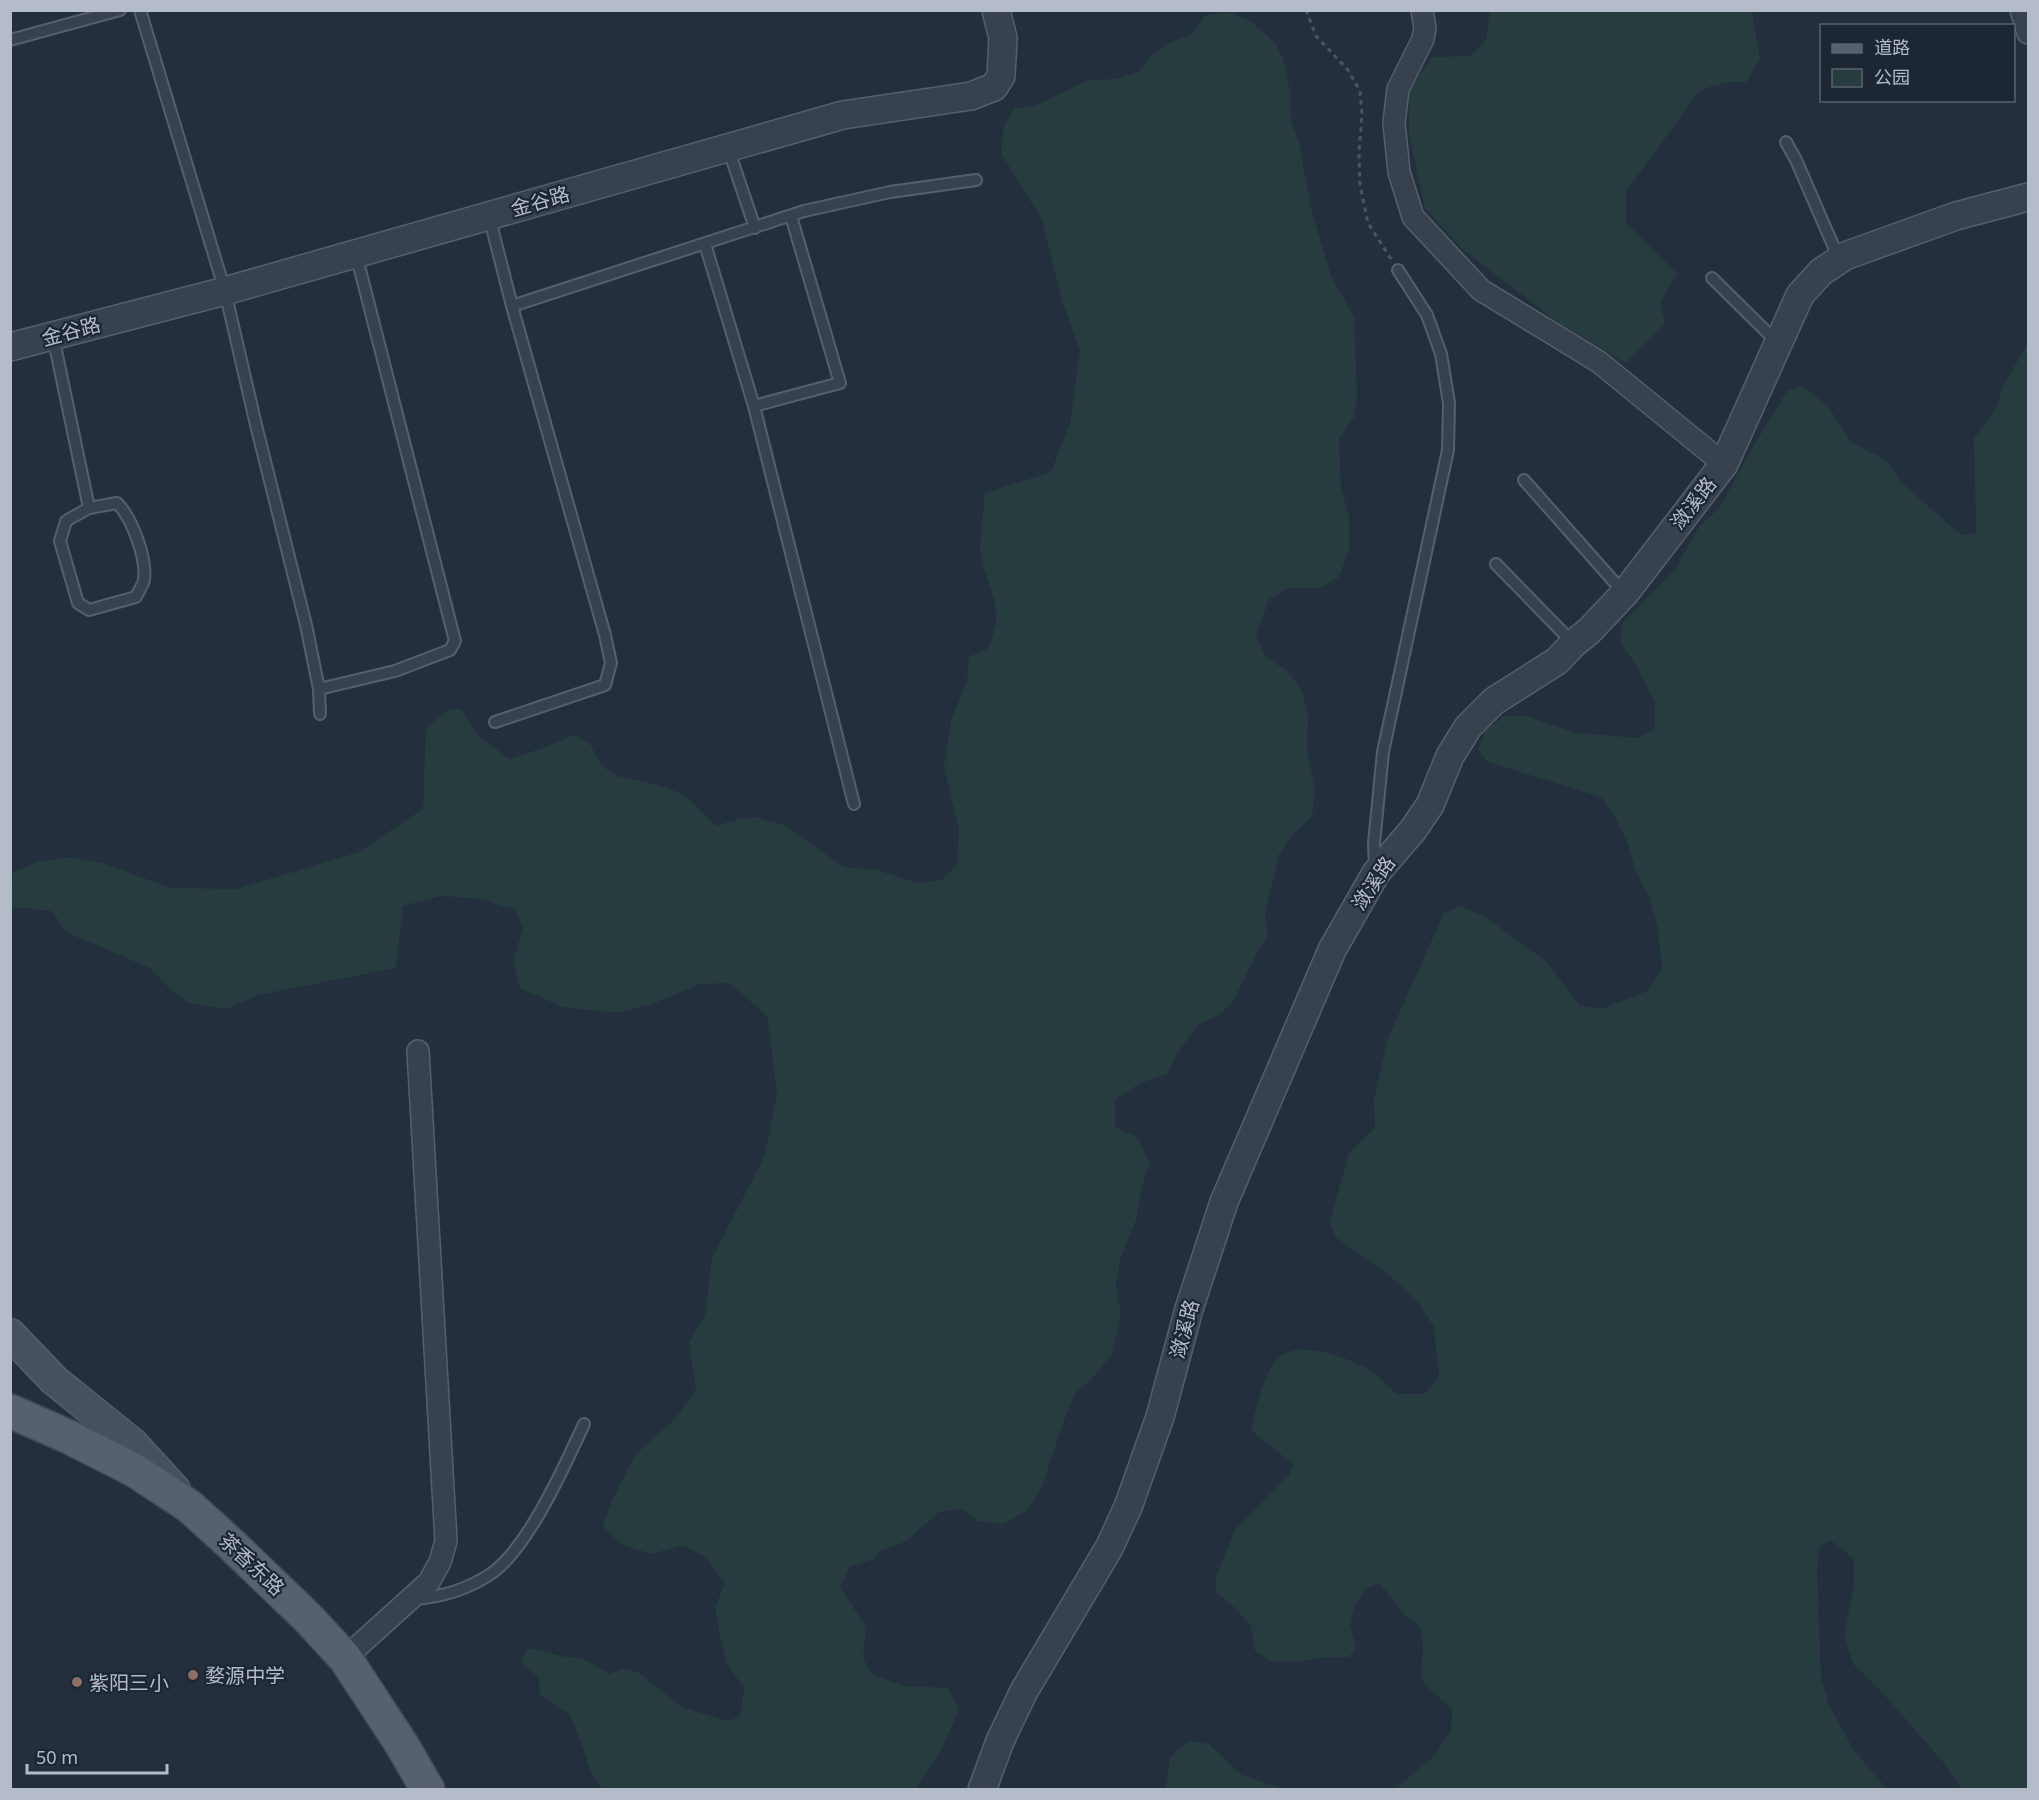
<svg xmlns="http://www.w3.org/2000/svg" width="2039" height="1800" font-family="'Noto Sans','Noto Sans SC',sans-serif">
<style>
.green{fill:#263c3f}
.lines{fill:none;stroke-linecap:round;stroke-linejoin:round}
.service-casing{stroke:#565f6c;stroke-width:14}
.minor-casing{stroke:#565f6c;stroke-width:24}
.tertiary-casing{stroke:#565f6c;stroke-width:30}
.secondary-casing{stroke:#565f6c;stroke-width:33}
.primary-casing{stroke:#414a57;stroke-width:36}
.path{stroke:#44595c;stroke-width:3;stroke-dasharray:4.5 4.5;stroke-linecap:butt}
.service{stroke:#38414e;stroke-width:10}
.minor{stroke:#38414e;stroke-width:21}
.tertiary{stroke:#38414e;stroke-width:27}
.secondary{stroke:#465061;stroke-width:30}
.primary{stroke:#56606e;stroke-width:33}
.education-dot{fill:#8d6e63;stroke:#1d2633;stroke-width:2}
.labels{text-anchor:middle;dominant-baseline:central;stroke-width:4.5;stroke-linejoin:round;paint-order:stroke}
.street-label{font-size:20px;fill:#b4bcc9;stroke:#1d2633}
.poi-label{font-size:20px;fill:#b4bcc9;stroke:#1d2633;text-anchor:start}
</style>
<rect width="100%" height="100%" fill="#242f3e"/>
<g class="green">
<polygon points="1490,11 1752,11 1760,59 1746,82 1727,82 1700,90 1626,192 1626,223 1677,274 1660,303 1665,324 1626,363 1556,321 1462,249 1425,208 1409,135 1409,92 1431,57 1471,56 1486,40"/>
<polygon points="1228,12 1252,22 1275,43 1283,58 1290,91 1291,119 1299,144 1312,212 1331,276 1354,317 1357,393 1354,417 1339,439 1341,488 1349,516 1349,550 1339,577 1320,588 1289,588 1269,599 1256,635 1265,656 1287,671 1302,690 1308,717 1307,748 1315,790 1312,817 1294,833 1279,854 1265,912 1268,936 1256,955 1234,1000 1220,1014 1198,1025 1176,1055 1167,1074 1141,1083 1115,1099 1115,1127 1138,1138 1150,1163 1143,1183 1136,1220 1120,1260 1116,1286 1121,1314 1112,1354 1090,1381 1075,1393 1063,1423 1042,1487 1027,1511 1003,1524 978,1521 961,1509 939,1512 905,1542 881,1550 875,1559 851,1566 840,1587 866,1627 863,1658 872,1675 905,1686 948,1688 959,1709 943,1746 916,1789 603,1789 591,1773 581,1742 570,1715 540,1694 539,1678 521,1662 527,1648 540,1650 565,1657 581,1658 609,1674 624,1669 639,1673 682,1707 727,1721 740,1717 744,1688 727,1664 721,1641 715,1608 725,1583 706,1558 683,1545 652,1554 622,1545 603,1526 613,1498 636,1454 676,1418 696,1389 689,1343 705,1315 712,1258 765,1155 777,1093 767,1016 730,983 700,984 652,1004 618,1013 563,1007 520,988 513,962 523,928 515,909 474,898 442,896 403,906 396,968 258,995 226,1009 189,1003 171,990 150,968 66,932 52,911 11,907 13,872 37,862 72,857 102,863 171,888 237,889 359,852 423,809 426,728 448,710 461,709 479,737 510,759 546,747 573,735 590,744 602,766 617,776 658,785 683,794 716,826 739,819 756,817 785,825 843,867 877,870 918,883 942,880 957,864 959,830 944,766 951,721 967,681 969,657 989,648 996,624 995,602 983,565 980,547 985,493 1051,472 1070,424 1080,351 1063,303 1042,220 1001,153 1004,125 1015,108 1034,106 1088,80 1117,79 1139,71 1151,56 1169,43 1192,34 1205,16"/>
<path d="M2028 343V1789H1962L1943 1762 1882 1692 1853 1664 1844 1634 1854 1585V1559L1830 1540 1820 1547 1817 1569 1821 1678 1829 1705 1853 1749 1887 1789H1395L1434 1756 1451 1730 1452 1709 1424 1684 1421 1670 1423 1645 1420 1627 1404 1614 1380 1583 1365 1589 1354 1608 1350 1625 1356 1648 1349 1657 1318 1658 1298 1662 1271 1661 1255 1651 1251 1626 1235 1608 1216 1592V1576L1235 1530 1289 1475 1294 1465 1252 1431C1254 1412 1265 1366 1282 1355 1304 1341 1349 1358 1369 1370 1379 1376 1388 1387 1397 1394H1424L1439 1377 1434 1327 1417 1301 1389 1275 1335 1237 1330 1221 1349 1153 1375 1128 1374 1099 1388 1038 1444 913 1460 906 1484 916 1547 962 1580 1006 1601 1009 1647 991 1662 969 1658 929 1649 896 1636 872 1628 844 1615 817 1601 797 1488 762 1478 750 1486 730 1504 716H1526L1577 733 1639 738 1655 729V703L1636 665 1620 642 1623 622 1675 570 1698 528 1720 507 1745 460 1787 391 1803 386 1829 408 1852 443 1886 460 1901 482 1961 535 1976 533 1974 438 1996 408 2003 386Z"/>
<polygon points="1189,1741 1209,1744 1240,1774 1283,1789 1166,1789 1170,1757"/>
</g>
<g class="lines">
<defs>
<g id="service">
<polyline points="140,10 225,291 256,425 306,625 319,689 320,714"/>
<polyline points="10,40 120,10"/>
<polyline points="1786,142 1796,160 1839,259"/>
<polyline points="728,148 755,228"/>
<polyline points="489,216 512,306 605,635 611,663 605,685 495,722"/>
<polyline points="705,244 754,406 854,804"/>
<polyline points="1712,278 1778,343"/>
<polyline points="512,306 804,211 890,192 976,180"/>
<polyline points="53,336 89,508"/>
<polyline points="754,406 840,383 791,216"/>
<polyline points="1524,480 1624,593"/>
<path d="M117 503C132 518 147 558 144 580 143 585 138 592 136 597L89 610 78 603 60 541 66 521 89 508Z"/>
<polyline points="1496,564 1573,643"/>
<polyline points="319,689 395,671 450,650 455,641 356,254"/>
<polyline points="1375,867 1374,843 1383,752 1448,450 1449,403 1441,354 1427,315 1398,270"/>
<path d="M415 1599C441 1597 466 1590 489 1575 527 1551 565 1465 584 1424"/>
</g>
<g id="minor">
<polyline points="1422,10 1425,28 1423,39 1398,89 1394,123 1399,172 1413,217 1481,290 1599,362 1724,464"/>
<polyline points="2021,10 2028,33"/>
<polyline points="345,1658 429,1582 440,1562 446,1541 418,1051"/>
</g>
<g id="tertiary">
<polyline points="10,347 225,291 843,115 971,96 994,87 1001,76 1003,38 996,10"/>
<polyline points="982,1790 1000,1741 1024,1691 1109,1548 1128,1507 1160,1417 1189,1309 1224,1202 1332,950 1376,873 1413,830 1430,805 1450,756 1468,727 1494,701 1557,661 1573,644 1589,631 1625,593 1724,464 1800,295 1821,272 1845,256 1956,216 2028,197"/>
</g>
<polyline id="secondary" points="10,1334 54,1380 132,1443 175,1490"/>
<polyline id="primary" points="10,1411 69,1437 134,1470 189,1506 232,1545 308,1618 345,1658 402,1745 428,1790"/>
</defs>
<use href="#service" class="service-casing"/>
<use href="#minor" class="minor-casing"/>
<use href="#tertiary" class="tertiary-casing"/>
<use href="#secondary" class="secondary-casing"/>
<use href="#primary" class="primary-casing"/>
<polyline class="path" points="1306,10 1316,36 1348,70 1360,91 1362,114 1359,152 1360,185 1368,223 1391,259"/>
<use href="#service" class="service"/>
<use href="#minor" class="minor"/>
<use href="#tertiary" class="tertiary"/>
<use href="#secondary" class="secondary"/>
<use href="#primary" class="primary"/>
</g>
<g class="education-dot">
<circle cx="193" cy="1675" r="6"/>
<circle cx="77" cy="1682" r="6"/>
</g>
<g class="labels">
<g class="street-label">
<text transform="translate(540 201) rotate(-16)">金谷路</text>
<text transform="translate(71 331) rotate(-15)">金谷路</text>
<text transform="translate(1693 503) rotate(-52)">潋溪路</text>
<text transform="translate(1373 883) rotate(-56)">潋溪路</text>
<text transform="translate(1184 1329) rotate(-75)">潋溪路</text>
<text transform="translate(252 1564) rotate(43)">茶香东路</text>
</g>
<g class="poi-label">
<text x="205" y="1675">婺源中学</text>
<text x="89" y="1682">紫阳三小</text>
</g>
</g>
<rect width="2039" height="1800" fill="none" stroke="#b4bcc9" stroke-width="24"/>
<rect x="1820" y="24" width="195" height="78" fill="#1d2633" stroke="#59626f" stroke-width="1.5"/>
<rect x="1832" y="44" width="30" height="9" fill="#56606e" stroke="#59626f" stroke-width="1.5"/>
<text x="1874" y="54" font-size="18" fill="#b4bcc9">道路</text>
<rect x="1832" y="69" width="30" height="18" fill="#263c3f" stroke="#59626f" stroke-width="1.5"/>
<text x="1874" y="84" font-size="18" fill="#b4bcc9">公园</text>
<path d="M27 1764v9h140v-9" fill="none" stroke="#b4bcc9" stroke-width="3"/>
<text x="36" y="1764" font-size="18" fill="#b4bcc9" stroke="#1d2633" stroke-width="4.5" paint-order="stroke">50 m</text>
</svg>
